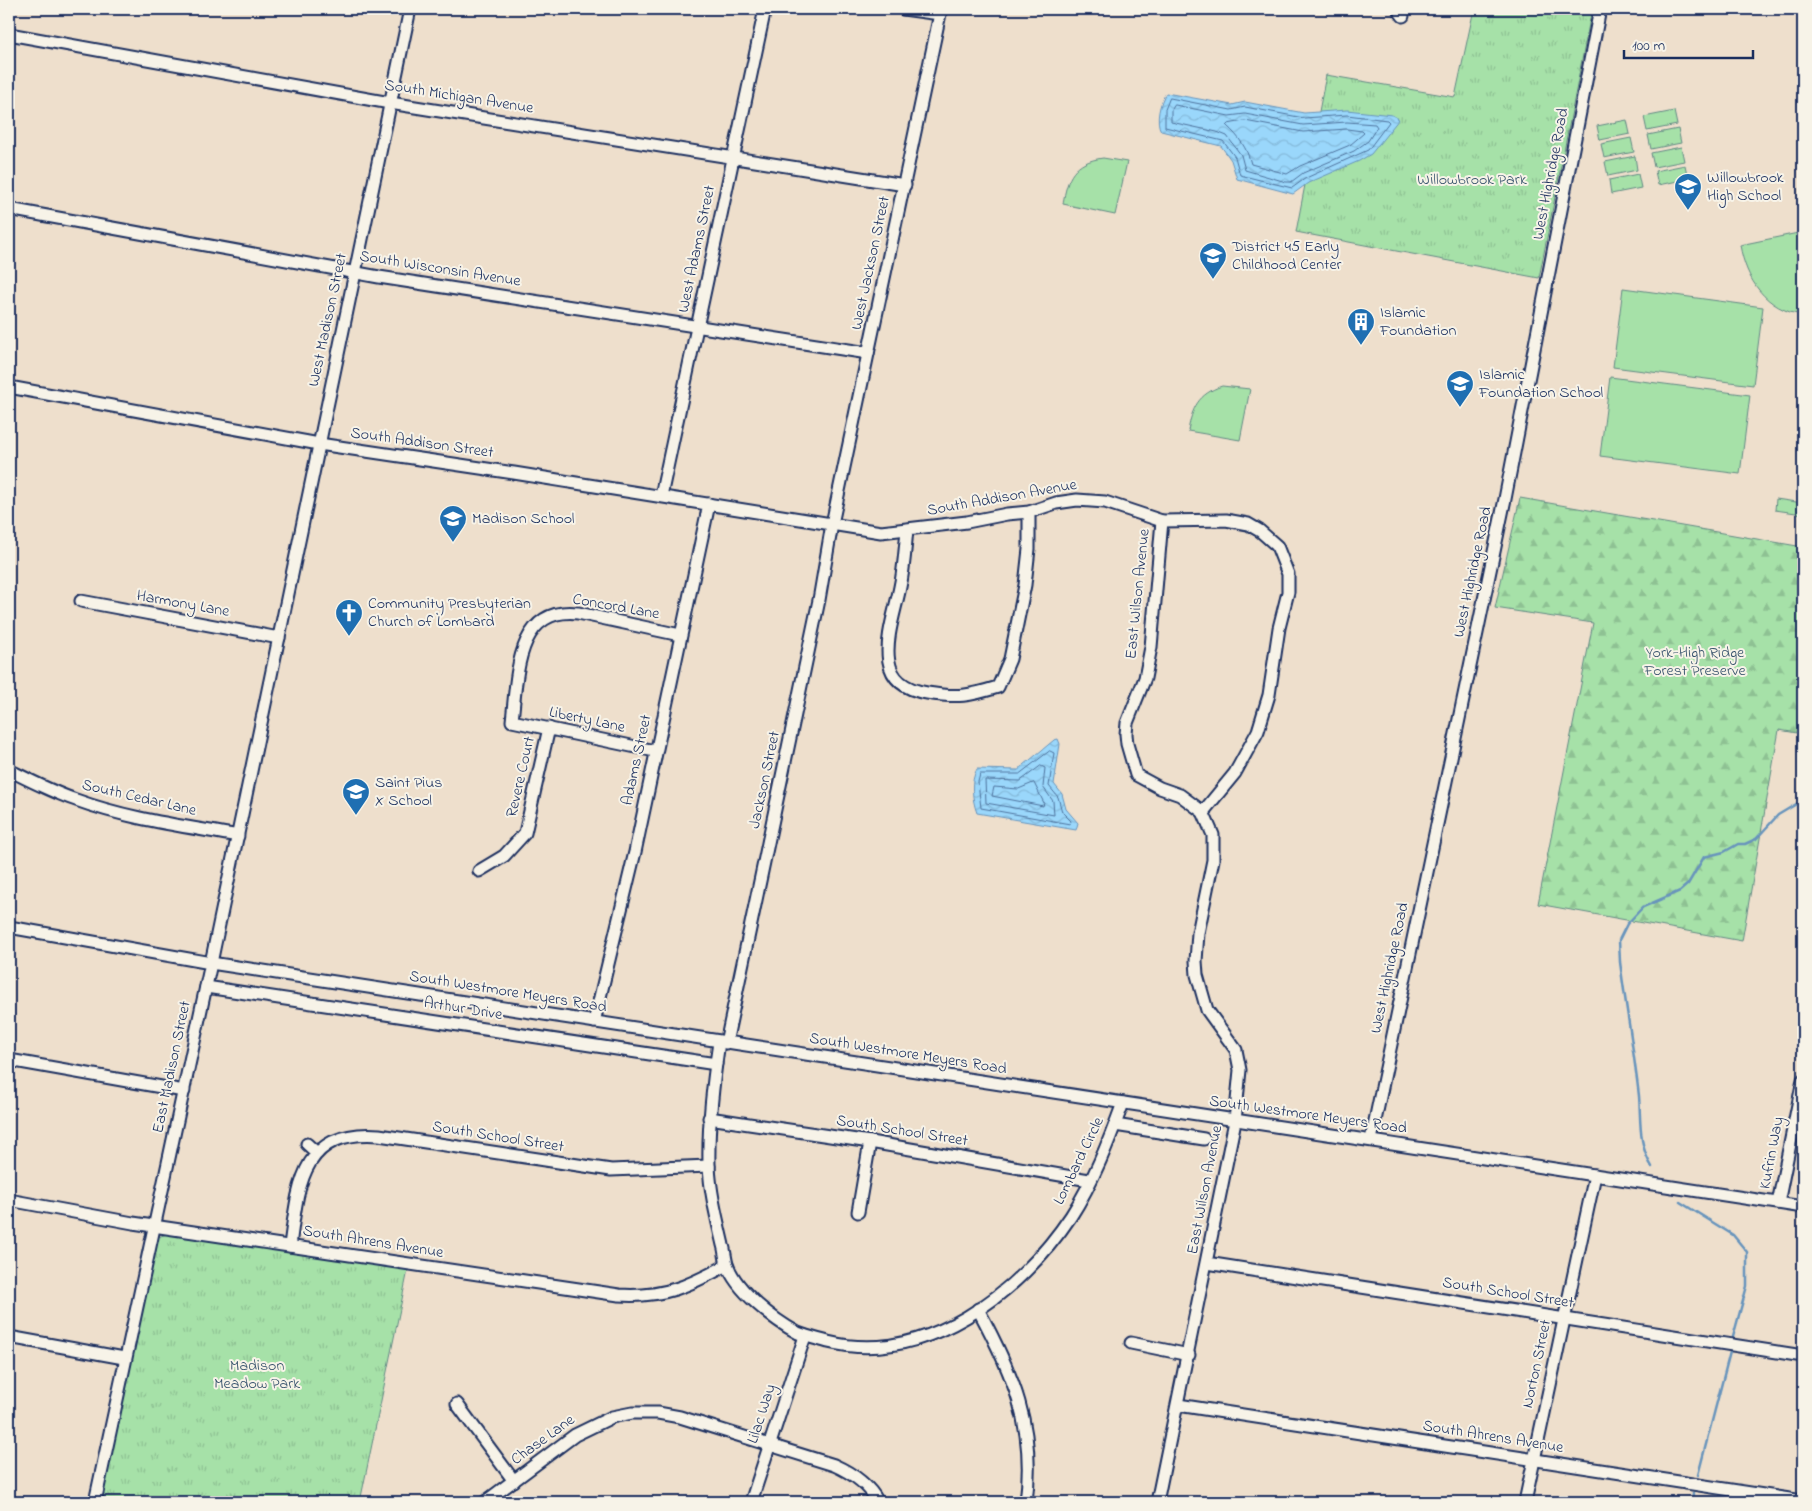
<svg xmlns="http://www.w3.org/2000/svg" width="1812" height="1511" font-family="'Indie Flower',sans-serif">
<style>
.grass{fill:#a6e1a8;stroke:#608883}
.forest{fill:url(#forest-firs);stroke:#608883}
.park{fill:url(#park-tufts);stroke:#608883}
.water{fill:url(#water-waves);stroke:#6794bc}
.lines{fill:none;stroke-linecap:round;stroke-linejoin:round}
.shore{stroke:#4e729d;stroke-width:1}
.stream{stroke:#6794bc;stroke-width:2.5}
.minor-casing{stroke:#1b2f5e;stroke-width:15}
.minor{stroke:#f7f3e8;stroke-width:11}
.labels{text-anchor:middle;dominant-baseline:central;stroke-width:4;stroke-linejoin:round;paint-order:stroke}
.street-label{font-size:16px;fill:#1b2f5e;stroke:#f7f3e8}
.poi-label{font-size:16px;fill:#1b2f5e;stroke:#f7f3e8;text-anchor:start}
.park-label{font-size:16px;fill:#37536d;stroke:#f7f3e8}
</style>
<defs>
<pattern id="forest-firs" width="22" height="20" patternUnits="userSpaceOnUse" patternTransform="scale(1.25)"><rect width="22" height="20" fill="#a6e1a8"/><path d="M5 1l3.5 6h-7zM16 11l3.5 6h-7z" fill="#8ec193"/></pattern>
<pattern id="park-tufts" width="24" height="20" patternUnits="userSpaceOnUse" patternTransform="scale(1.25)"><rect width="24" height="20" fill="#a6e1a8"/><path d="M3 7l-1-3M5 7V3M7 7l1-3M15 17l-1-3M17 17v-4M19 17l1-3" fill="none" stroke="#8ec193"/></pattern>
<pattern id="water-waves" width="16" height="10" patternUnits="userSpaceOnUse" patternTransform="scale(1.25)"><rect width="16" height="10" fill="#9ad7fb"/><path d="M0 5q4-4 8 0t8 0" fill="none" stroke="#84b9da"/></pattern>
</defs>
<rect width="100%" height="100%" fill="#eedfcc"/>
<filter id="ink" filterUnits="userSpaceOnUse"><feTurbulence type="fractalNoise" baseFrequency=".02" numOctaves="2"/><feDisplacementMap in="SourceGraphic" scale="10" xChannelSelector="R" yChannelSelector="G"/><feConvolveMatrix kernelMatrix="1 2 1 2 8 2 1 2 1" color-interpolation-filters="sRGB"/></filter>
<g filter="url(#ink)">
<g class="grass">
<polygon points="1674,111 1677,125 1647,131 1644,117"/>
<polygon points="1627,120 1630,134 1600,140 1597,126"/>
<polygon points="1678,129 1681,143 1651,149 1648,135"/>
<polygon points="1631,138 1634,152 1604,158 1601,144"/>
<polygon points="1681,147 1684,161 1654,167 1651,153"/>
<polygon points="1635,156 1637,170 1608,176 1605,162"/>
<path d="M1103 158 1127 162 1115 215 1063 204C1067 177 1074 162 1103 158Z"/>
<polygon points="1685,165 1688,179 1658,185 1655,171"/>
<polygon points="1638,174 1641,188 1611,194 1609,180"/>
<path d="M1803 232V315C1766 310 1746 280 1740 245Z"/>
<polygon points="1623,288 1763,307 1753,385 1613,367"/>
<polygon points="1610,377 1750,395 1740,474 1600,456"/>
<path d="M1222 386 1250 389 1240 440 1188 431C1192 408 1198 394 1222 386Z"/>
<polygon points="1776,499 1803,503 1803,514 1775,510"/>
</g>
<polygon class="forest" points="1520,498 1803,547 1803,734 1779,730 1742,941 1538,904 1593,623 1495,608"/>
<g class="park">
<polygon points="1474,9 1592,9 1539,278 1296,232 1326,75 1455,97"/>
<polygon points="167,1234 408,1270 360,1502 101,1502 158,1237"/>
</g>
<g class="water">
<path d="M1166 93 1232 105 1245 102 1304 113 1347 110 1392 115 1399 119 1371 154 1359 161 1308 183 1293 194 1237 179 1231 160 1221 146 1161 131C1155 121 1160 102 1166 93Z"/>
<path d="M1058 739 1060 744 1054 784 1062 794 1066 809 1078 823 1076 830 977 813C972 800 970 781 977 769L1018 770 1054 740Z"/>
</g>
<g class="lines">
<g class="shore">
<polygon points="1170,98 1231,110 1245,107 1304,118 1347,115 1387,120 1389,122 1368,150 1306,178 1292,188 1240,175 1235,157 1223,141 1165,127 1165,110"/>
<polygon points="1175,105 1229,116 1245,114 1303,125 1347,122 1375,124 1377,127 1368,141 1354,151 1303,173 1291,182 1286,182 1245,170 1241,155 1227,136 1217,132 1171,122 1171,111"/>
<path d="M1245 121 1303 132 1347 129 1362 131 1364 133 1350 145 1300 166 1287 174 1251 164C1247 148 1239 137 1227 126L1229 124Z"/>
<polygon points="1050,751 1054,753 1049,786 1058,797 1062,812 1071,821 1070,824 981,808 978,782 980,774 1019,774"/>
<polygon points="1041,766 1045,768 1043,787 1053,801 1054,815 986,803 985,780 1020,781"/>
<polygon points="1034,783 1044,803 1043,806 992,796 994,787 1018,789"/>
</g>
<g class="stream">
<path d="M1652 1167C1638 1144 1641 1122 1639 1096 1634 1052 1626 1007 1620 962L1619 940 1627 924 1643 907 1680 891 1688 884 1704 857 1724 852 1738 844H1745L1756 839 1778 815 1803 800"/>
<polyline points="1680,1202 1733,1235 1747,1252 1747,1286 1733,1337"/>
<polyline points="1698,1475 1730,1352"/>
<polyline points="1692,1502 1693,1493"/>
</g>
<defs>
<g id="minor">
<polyline points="903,9 940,14"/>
<polyline points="1398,9 1403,16"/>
<polyline points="9,34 390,103 905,185"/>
<polyline points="9,209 379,277 868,353"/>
<polyline points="9,387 319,444 514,473 881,532 967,522 1007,514 1029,512 1056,503 1077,500 1105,502 1162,521 1226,520 1248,524 1260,531 1277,546 1288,574 1288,592 1279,628 1269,695 1258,731 1235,773 1203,812"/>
<polyline points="661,496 765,9"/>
<path d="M907 530C905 549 904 569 900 587 892 627 867 684 927 693 958 698 969 696 998 687L1010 659 1025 585 1029 549V512"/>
<polyline points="81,601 279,638"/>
<path d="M655 751 512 721C517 677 516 606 578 613L680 635"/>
<path d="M9 770C31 781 52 792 76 800 128 819 184 826 238 836"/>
<polyline points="479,871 504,856 525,833 549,728"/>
<polyline points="9,927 211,963 1803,1207"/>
<polyline points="206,987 716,1064"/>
<polyline points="594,1022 635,852 709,504"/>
<path d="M719 1042C713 1083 708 1123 709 1165 710 1192 717 1219 723 1245 725 1251 725 1258 727 1264 736 1291 774 1320 798 1333 808 1337 818 1339 828 1342 925 1366 1020 1293 1071 1216 1093 1182 1109 1141 1123 1103"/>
<polyline points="726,1043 819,600 832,524 941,9"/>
<polyline points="9,1060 184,1091"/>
<polyline points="709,1118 870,1142 1089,1180"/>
<polyline points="1115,1125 1204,1139"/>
<polyline points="1371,1140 1505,499 1600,9"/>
<polyline points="307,1144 317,1153"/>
<path d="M9 1200 133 1223 619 1295C663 1298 689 1286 727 1265"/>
<polyline points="1778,1203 1803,1080"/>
<polyline points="858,1212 870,1142"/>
<path d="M290 1246C298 1186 301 1129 379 1135L611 1170 709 1166"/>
<polyline points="1207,1263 1803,1356"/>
<path d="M978 1309C1013 1374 1036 1427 1026 1502"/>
<polyline points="9,1337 124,1358"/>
<polyline points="1131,1343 1189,1355"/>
<polyline points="457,1404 514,1481"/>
<polyline points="1178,1405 1803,1501"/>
<polyline points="95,1502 211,963 410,9"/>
<path d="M485 1502 575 1435 612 1417 632 1413H658L680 1417 834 1465C852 1473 869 1485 878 1502"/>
<polyline points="751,1502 805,1336"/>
<polyline points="1157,1502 1235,1121 1240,1070 1236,1050 1207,1010 1197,975 1196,961 1198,933 1213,860 1213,835 1203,812 1180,795 1160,788 1136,775 1127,744 1126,734 1127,723 1145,678 1151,647 1162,521"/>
<polyline points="1525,1502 1595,1175"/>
</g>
</defs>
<use href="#minor" class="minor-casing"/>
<use href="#minor" class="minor"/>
</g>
</g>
<defs>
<symbol id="school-pin" viewBox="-11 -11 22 30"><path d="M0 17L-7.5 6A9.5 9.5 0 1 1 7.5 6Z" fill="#1f6fb2" stroke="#f7f3e8"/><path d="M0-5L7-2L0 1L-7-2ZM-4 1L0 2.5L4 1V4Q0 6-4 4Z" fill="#fff"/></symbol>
<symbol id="building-pin" viewBox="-11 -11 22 30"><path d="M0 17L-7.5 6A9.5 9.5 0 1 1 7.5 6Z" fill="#1f6fb2" stroke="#f7f3e8"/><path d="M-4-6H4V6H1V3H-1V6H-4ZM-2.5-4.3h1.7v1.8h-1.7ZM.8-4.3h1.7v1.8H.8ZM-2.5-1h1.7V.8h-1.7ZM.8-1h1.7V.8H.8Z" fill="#fff"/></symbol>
<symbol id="church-pin" viewBox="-11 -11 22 30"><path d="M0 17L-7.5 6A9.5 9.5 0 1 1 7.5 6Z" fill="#1f6fb2" stroke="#f7f3e8"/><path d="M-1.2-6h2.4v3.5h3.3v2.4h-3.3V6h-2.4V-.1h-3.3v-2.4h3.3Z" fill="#fff"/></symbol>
</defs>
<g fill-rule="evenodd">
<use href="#school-pin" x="1672" y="171" width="32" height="43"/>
<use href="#school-pin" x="1197" y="240" width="32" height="43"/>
<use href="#building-pin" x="1345" y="306" width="32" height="43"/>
<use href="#school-pin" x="1444" y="368" width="32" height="43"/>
<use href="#school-pin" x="437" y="503" width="32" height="43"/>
<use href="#church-pin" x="333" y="597" width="32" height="43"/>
<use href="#school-pin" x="340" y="776" width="32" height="43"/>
</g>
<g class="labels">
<g class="street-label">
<text transform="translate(459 97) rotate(9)">South Michigan Avenue</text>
<text transform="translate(1551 174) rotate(-79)">West Highridge Road</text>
<text transform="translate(697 249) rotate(-78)">West Adams Street</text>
<text transform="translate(871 263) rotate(-78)">West Jackson Street</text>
<text transform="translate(440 269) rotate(9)">South Wisconsin Avenue</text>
<text transform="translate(328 320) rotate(-78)">West Madison Street</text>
<text transform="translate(422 443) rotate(8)">South Addison Street</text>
<text transform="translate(1002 498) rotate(-10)">South Addison Avenue</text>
<text transform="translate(1473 572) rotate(-78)">West Highridge Road</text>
<text transform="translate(1138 594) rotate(-84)">East Wilson Avenue</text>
<text transform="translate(183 604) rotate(10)">Harmony Lane</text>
<text transform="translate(616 607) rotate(10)">Concord Lane</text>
<text transform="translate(587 720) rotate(12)">Liberty Lane</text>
<text transform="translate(637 760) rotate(-78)">Adams Street</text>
<text transform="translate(521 777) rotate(-77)">Revere Court</text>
<text transform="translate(765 780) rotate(-78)">Jackson Street</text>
<text transform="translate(139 798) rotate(13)">South Cedar Lane</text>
<text transform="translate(1390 968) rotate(-78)">West Highridge Road</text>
<text transform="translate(508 992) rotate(9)">South Westmore Meyers Road</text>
<text transform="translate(463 1009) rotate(9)">Arthur Drive</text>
<text transform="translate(908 1054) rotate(9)">South Westmore Meyers Road</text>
<text transform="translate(172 1067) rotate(-78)">East Madison Street</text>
<text transform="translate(1308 1115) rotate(8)">South Westmore Meyers Road</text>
<text transform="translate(902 1131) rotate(9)">South School Street</text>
<text transform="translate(498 1137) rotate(9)">South School Street</text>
<text transform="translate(1772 1153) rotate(-79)">Kufrin Way</text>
<text transform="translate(1079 1161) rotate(-64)">Lombard Circle</text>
<text transform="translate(1205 1190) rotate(-79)">East Wilson Avenue</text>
<text transform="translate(373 1242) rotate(9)">South Ahrens Avenue</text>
<text transform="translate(1508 1293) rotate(9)">South School Street</text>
<text transform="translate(1537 1364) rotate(-78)">Norton Street</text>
<text transform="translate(762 1414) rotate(-72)">Lilac Way</text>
<text transform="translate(1493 1437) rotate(9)">South Ahrens Avenue</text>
<text transform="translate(543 1440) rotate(-36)">Chase Lane</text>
</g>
<g class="poi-label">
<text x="1707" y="178">Willowbrook<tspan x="1707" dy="18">High School</tspan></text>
<text x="1232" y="247">District 45 Early<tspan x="1232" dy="18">Childhood Center</tspan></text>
<text x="1380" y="313">Islamic<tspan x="1380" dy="18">Foundation</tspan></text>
<text x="1479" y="375">Islamic<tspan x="1479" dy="18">Foundation School</tspan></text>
<text x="472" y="519">Madison School</text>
<text x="368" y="604">Community Presbyterian<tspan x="368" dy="18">Church of Lombard</tspan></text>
<text x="375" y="783">Saint Pius<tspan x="375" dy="18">X School</tspan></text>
</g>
<g class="park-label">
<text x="1472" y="180">Willowbrook Park</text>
<text x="1695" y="653">York-High Ridge<tspan x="1695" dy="18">Forest Preserve</tspan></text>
<text x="257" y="1366">Madison<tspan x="257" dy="18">Meadow Park</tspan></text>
</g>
</g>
<rect width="1812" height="1511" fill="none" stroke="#f7f3e8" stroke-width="30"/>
<rect x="15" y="15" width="1782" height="1481" fill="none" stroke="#1b2f5e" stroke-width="2" filter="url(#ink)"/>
<path d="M1624 50v8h129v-8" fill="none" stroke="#1b2f5e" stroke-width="2.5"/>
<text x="1632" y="50" font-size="15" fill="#1b2f5e" stroke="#f7f3e8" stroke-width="4" paint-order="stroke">100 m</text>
</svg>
